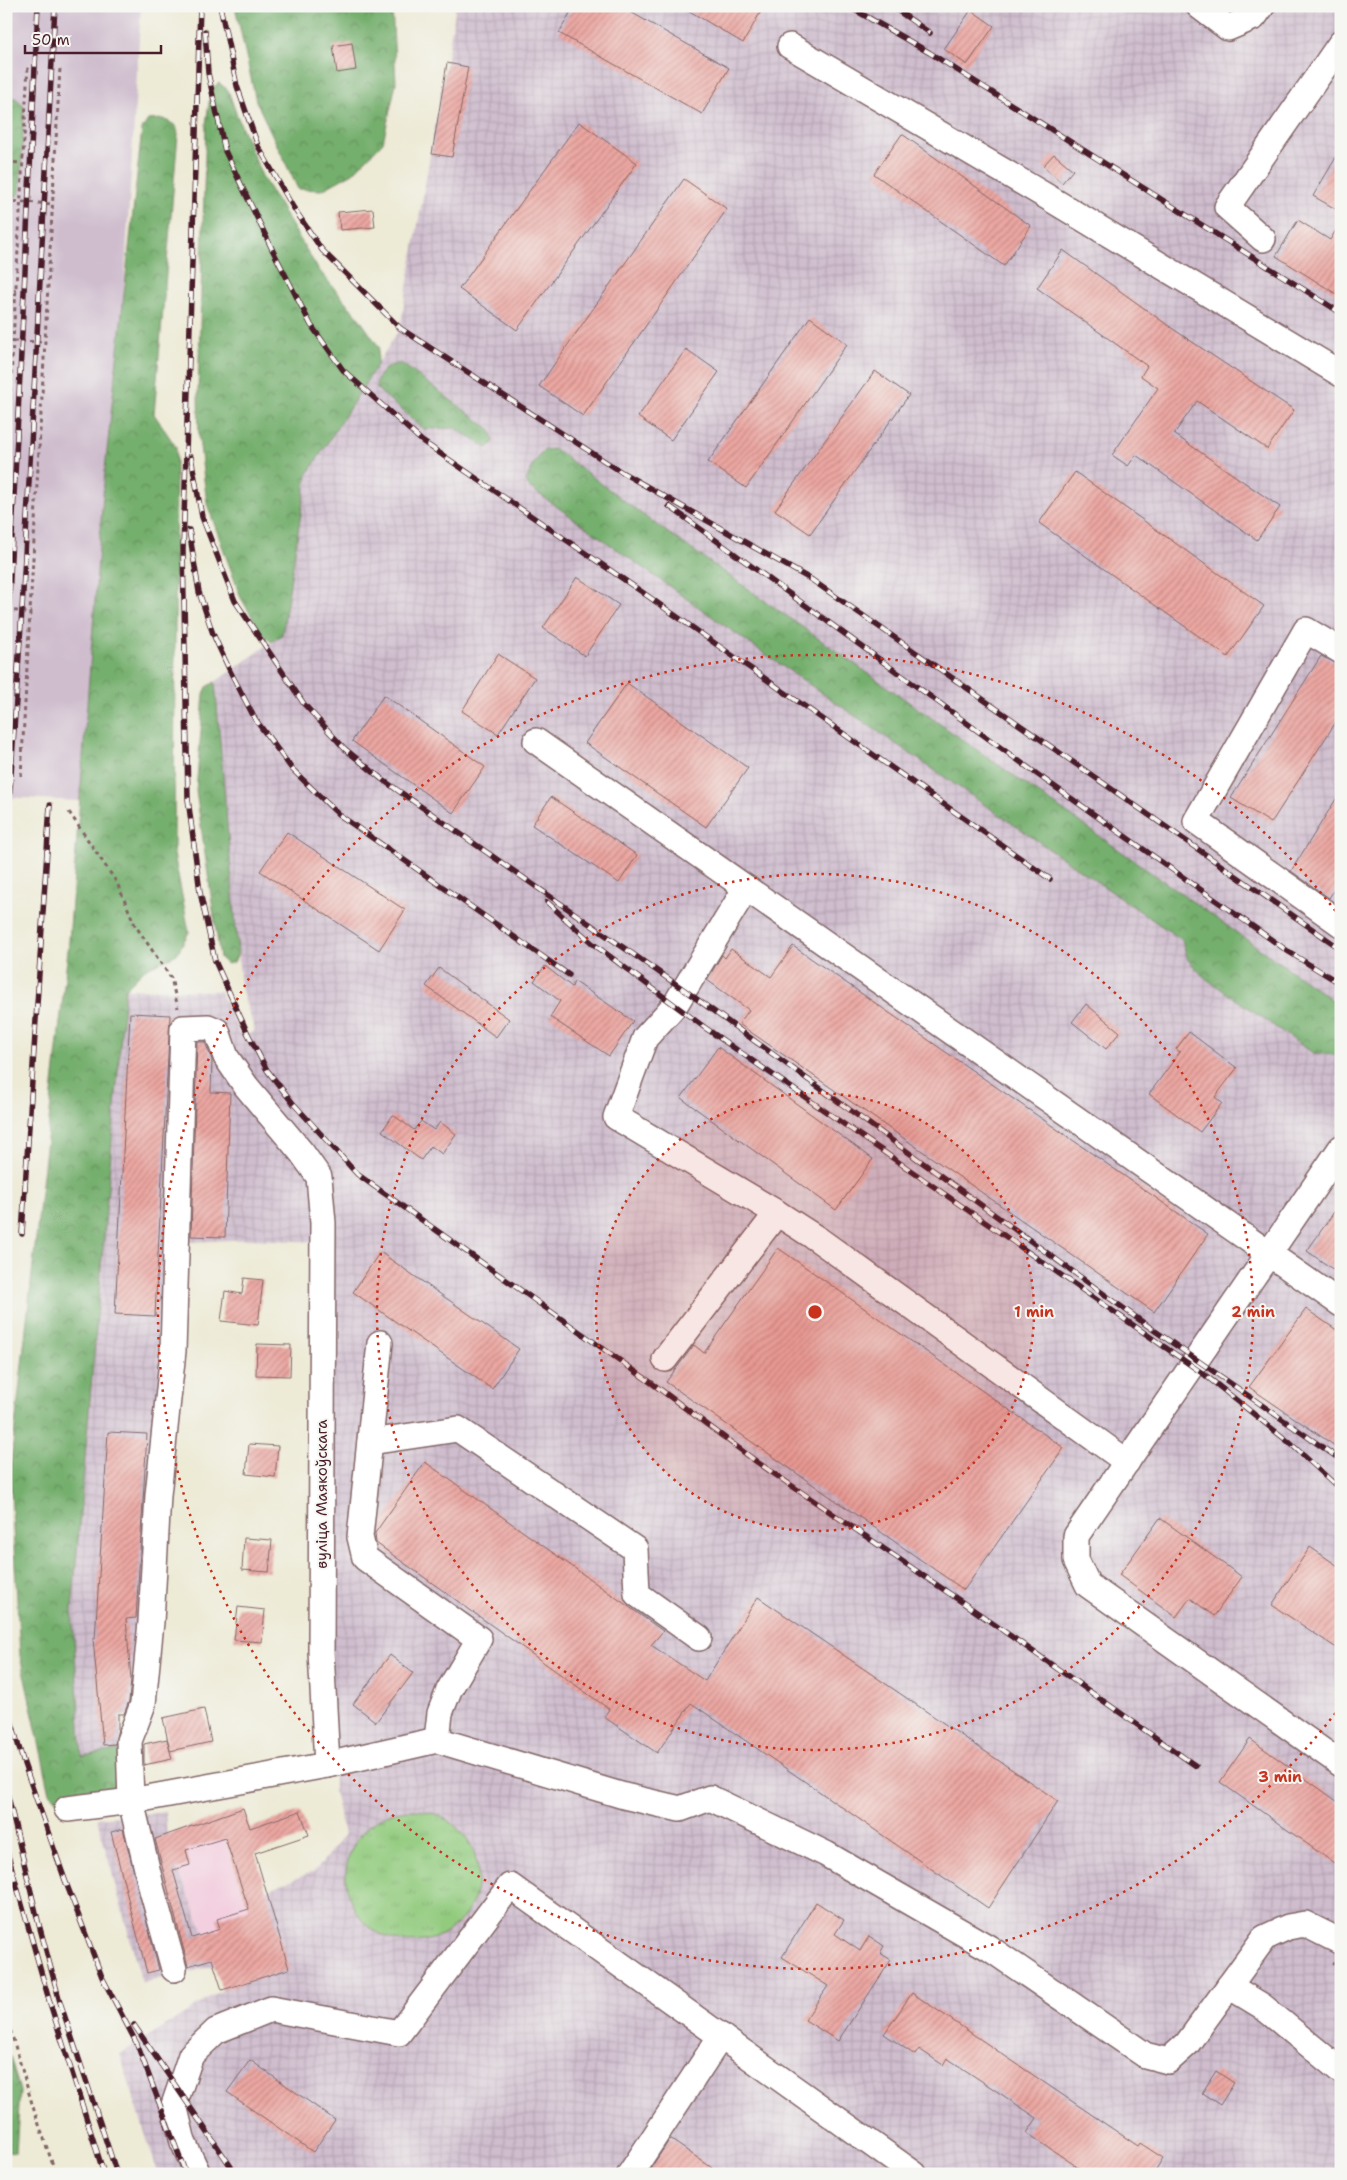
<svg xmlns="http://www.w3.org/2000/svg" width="1347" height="2180" font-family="'Shantell Sans',sans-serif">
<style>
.built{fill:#f3cfdf}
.industrial{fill:url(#industrial-grid)}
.railway{fill:#cfbdce}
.grass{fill:url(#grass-tufts);stroke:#6e7554}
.forest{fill:url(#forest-crowns);stroke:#60674c}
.building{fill:url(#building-hatch);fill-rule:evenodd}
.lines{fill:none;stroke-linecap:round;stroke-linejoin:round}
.minor-casing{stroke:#836667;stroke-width:28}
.path{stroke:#836667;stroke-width:3;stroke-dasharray:4 4;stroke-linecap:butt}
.minor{stroke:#fff;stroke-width:25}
.rail-casing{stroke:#4a1f2b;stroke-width:5.5}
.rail{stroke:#f6f6f2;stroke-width:4;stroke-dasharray:11;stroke-linecap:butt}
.ring{fill:none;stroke:#c8321e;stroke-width:2.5;stroke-dasharray:2.5 5}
.labels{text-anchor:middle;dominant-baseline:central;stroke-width:4;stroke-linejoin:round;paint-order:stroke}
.street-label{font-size:15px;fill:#4a1f2b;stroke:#f6f6f2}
.centre{fill:#c8321e;stroke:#f6f6f2;stroke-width:2.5}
.ring-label{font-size:15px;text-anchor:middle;font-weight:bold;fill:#c8321e;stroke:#f6f6f2;stroke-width:4;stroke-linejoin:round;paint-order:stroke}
</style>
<defs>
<pattern id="industrial-grid" width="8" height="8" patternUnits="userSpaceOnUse" patternTransform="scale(1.25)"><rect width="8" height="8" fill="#cfbdce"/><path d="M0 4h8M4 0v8" fill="none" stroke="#b3a2b1"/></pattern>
<pattern id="grass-tufts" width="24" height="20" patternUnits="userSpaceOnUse" patternTransform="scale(1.25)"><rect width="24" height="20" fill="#92cb7e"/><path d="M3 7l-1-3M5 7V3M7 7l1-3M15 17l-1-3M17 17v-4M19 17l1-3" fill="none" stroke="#7fae6d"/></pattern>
<pattern id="forest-crowns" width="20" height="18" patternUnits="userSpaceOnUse" patternTransform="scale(1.25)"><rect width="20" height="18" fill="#75af6d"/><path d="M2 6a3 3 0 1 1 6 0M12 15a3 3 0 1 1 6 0" fill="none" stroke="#628e5a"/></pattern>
<pattern id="building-hatch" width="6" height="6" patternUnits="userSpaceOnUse" patternTransform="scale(1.25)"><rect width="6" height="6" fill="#eca7a2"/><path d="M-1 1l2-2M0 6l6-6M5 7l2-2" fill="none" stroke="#c18784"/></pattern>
</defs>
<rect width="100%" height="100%" fill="#f6f6f2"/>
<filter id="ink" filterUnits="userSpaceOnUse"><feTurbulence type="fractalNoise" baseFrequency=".02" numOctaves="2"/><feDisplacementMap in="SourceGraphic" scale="10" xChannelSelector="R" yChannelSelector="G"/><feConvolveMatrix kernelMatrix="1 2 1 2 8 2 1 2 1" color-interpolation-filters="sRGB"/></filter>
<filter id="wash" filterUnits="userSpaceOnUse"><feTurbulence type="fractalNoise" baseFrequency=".0096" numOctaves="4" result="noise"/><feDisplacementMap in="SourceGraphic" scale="20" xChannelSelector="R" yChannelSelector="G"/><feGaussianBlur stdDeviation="1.12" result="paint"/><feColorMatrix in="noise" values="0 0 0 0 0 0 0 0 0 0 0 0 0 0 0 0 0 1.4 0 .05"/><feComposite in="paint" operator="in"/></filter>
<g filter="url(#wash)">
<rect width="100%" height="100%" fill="#edead6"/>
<polygon class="built" points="217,1817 245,1898 267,1890 269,1903 289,1969 222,1990 205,1934 177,1869 167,1834"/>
<g class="industrial">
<polygon points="456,6 1341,6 1341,2174 158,2174 120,2054 222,1990 289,1969 269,1903 267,1890 315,1871 344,1835 334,1790 319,1242 250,1239 189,1242 135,1713 119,1717 123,1749 82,1756 72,1610 125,989 220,991 241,1037 255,1031 241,988 215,682 282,635 307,475 400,328"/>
<polygon points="165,1812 167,1834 177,1869 205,1934 214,1966 142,1983 97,1818"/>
</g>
<polygon class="railway" points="6,6 141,6 93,802 6,797"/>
<circle class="grass" cx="412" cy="1876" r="66"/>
<g class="forest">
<polygon points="235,6 392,6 396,83 383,142 353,173 322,190 298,189 256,101"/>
<polygon points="219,83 228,90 236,113 262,176 318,269 359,318 379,347 377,365 307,475 282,635 271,642 261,632 241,598 207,504 199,438 198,394 206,124 211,89"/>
<polygon points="6,97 15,98 24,105 20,193 13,198 6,197"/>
<polygon points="164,119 176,126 178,134 154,414 176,447 174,854 189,932 177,954 145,969 125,989 72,1610 82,1756 123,1749 124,1786 117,1795 59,1804 50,1793 20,1656 10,1472 69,941 105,469 142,129 148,120"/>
<path d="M401 363 491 430 494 442 487 448 455 428 424 429 377 389C374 374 388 365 401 363Z"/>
<polygon points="555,449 647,518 1341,1006 1341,1055 1313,1053 1205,978 1188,960 1182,940 762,652 529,487 526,481 532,466 544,450"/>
<polygon points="215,682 238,953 234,962 227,964 220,958 196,791 204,694 207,687"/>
<polygon points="6,2042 20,2091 16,2152 6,2151"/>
</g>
<g id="blocks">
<g class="building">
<polygon points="574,6 620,6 729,68 702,114 559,33"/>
<polygon points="681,6 764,6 743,43"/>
<polygon points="971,10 994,26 967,65 944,49"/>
<polygon points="352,43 356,70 337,73 333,46"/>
<polygon points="447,63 468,67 452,157 432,154"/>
<polygon points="579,122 637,163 517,330 459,289"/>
<polygon points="902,134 1031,226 1004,266 874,174"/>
<polygon points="1341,149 1341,212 1313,196"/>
<polygon points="1054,154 1073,170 1062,183 1043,166"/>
<polygon points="684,179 727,209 583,416 539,386"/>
<polygon points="373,209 375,227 340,230 338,212"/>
<polygon points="1298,220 1330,240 1341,222 1341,297 1276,256"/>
<polygon points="1063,250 1173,329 1294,410 1267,449 1197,401 1174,434 1280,507 1257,540 1136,455 1128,466 1112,455 1158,388 1141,376 1147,366 1037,288"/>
<polygon points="810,317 847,344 746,488 708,462"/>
<polygon points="686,349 719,372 671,440 638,417"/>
<polygon points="875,371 909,395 810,534 775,510"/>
<polygon points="1075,472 1264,606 1228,657 1039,523"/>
<polygon points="577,577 619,605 585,656 543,628"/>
<polygon points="498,654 535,678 498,734 462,711"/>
<polygon points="1321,656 1341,665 1341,714 1271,823 1231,798"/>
<polygon points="627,683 748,768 706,827 585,743"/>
<polygon points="384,695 485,767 453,813 352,741"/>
<polygon points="1341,791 1341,879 1329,898 1291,871"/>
<polygon points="551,797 637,855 619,883 532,825"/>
<polygon points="287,832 405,910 379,950 260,871"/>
<polygon points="793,946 1208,1234 1154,1312 739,1024 749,1010 707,980 722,955 725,958 731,949 771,977"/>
<polygon points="545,966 572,987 574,981 633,1021 609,1056 550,1017 560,1001 534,981"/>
<polygon points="439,968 509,1019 496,1037 426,986"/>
<polygon points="1086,1004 1120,1032 1106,1049 1072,1022"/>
<polygon points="130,1013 170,1015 155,1316 115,1314"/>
<polygon points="1189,1032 1237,1068 1215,1097 1222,1103 1200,1132 1149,1094 1180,1052 1176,1049"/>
<polygon points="197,1042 205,1042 212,1060 211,1092 230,1093 225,1237 191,1236"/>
<polygon points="718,1047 873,1159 836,1210 681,1098"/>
<polygon points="393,1115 414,1130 421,1121 434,1130 440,1122 456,1134 442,1154 431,1146 421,1160 382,1131"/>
<polygon points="1341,1202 1341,1275 1307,1251"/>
<polygon points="778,1248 1064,1448 964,1590 666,1382 694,1345 704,1353"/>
<polygon points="380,1252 519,1349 492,1389 353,1292"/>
<polygon points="244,1278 263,1280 258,1325 221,1321 225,1291 242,1294"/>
<polygon points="1306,1309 1341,1333 1341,1450 1249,1387"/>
<polygon points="257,1344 291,1345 290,1376 256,1375"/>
<polygon points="108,1432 147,1434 136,1618 126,1619 131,1679 129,1701 124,1714 118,1714 118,1728 115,1744 103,1745 93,1639 95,1639"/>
<polygon points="249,1444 278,1446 275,1477 246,1474"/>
<polygon points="425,1462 663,1631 651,1645 705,1681 758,1597 1058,1801 988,1908 691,1703 657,1753 604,1717 609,1709 376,1543 375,1533"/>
<polygon points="1160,1518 1242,1577 1214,1616 1190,1598 1176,1617 1119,1575"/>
<polygon points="244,1538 272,1540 269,1572 242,1570"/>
<polygon points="1310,1547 1341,1568 1341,1651 1272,1605"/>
<polygon points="238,1607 265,1610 262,1642 234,1640"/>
<polygon points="390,1655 413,1673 376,1722 353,1704"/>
<polygon points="204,1709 211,1742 170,1751 163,1718"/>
<polygon points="167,1739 172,1759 144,1765 144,1744"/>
<polygon points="1250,1739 1341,1804 1341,1868 1220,1782"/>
<path d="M243 1808 250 1828 300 1811 309 1835 255 1853 289 1969 222 1990 212 1959 188 1966 155 1839ZM225 1838 249 1909 217 1919 220 1929 192 1938 173 1870 190 1865 186 1850Z"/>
<polygon points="123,1829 159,1970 147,1973 111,1832"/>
<polygon points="816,1902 844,1920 835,1934 860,1951 869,1936 884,1946 880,1953 891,1960 838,2041 805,2020 828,1986 782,1957"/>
<polygon points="912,1993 1138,2146 1140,2143 1163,2158 1153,2174 1088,2174 1027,2133 1037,2118 947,2058 943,2065 919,2049 915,2055 884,2034"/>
<polygon points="250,2060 335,2120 313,2152 227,2092"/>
<polygon points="1216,2071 1234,2083 1220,2105 1202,2093"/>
<polygon points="670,2139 721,2174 647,2174"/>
</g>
</g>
</g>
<g filter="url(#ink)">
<use href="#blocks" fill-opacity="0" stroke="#836667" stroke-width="1"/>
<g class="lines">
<defs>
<g id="minor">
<polyline points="1199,6 1228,28 1254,17 1262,6"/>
<polyline points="790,46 1049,198 1341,374"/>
<polyline points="1263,239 1227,207 1341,43"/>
<polyline points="1341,651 1306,630 1196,821 1341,924"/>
<polyline points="536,741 1341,1304"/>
<polyline points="1341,1148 1076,1536 1076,1560 1088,1585 1341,1764"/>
<polyline points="777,1213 819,1240 1127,1462"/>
<polyline points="380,1343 360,1537 365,1558 479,1639 449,1690 440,1713 437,1740"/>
<polyline points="665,1359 777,1213 616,1117 645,1038 675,1005 746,888"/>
<polyline points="370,1442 458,1429 635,1549 637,1594 699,1638"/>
<polyline points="67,1809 131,1801 327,1765 437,1740 624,1796 680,1809 710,1798 826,1854 989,1948 1145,2055 1168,2061 1187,2044 1264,1938 1288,1927 1305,1924 1341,1942"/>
<polyline points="174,1969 152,1890 131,1801 129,1741 143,1704 151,1622 158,1495 173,1351 183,1028 208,1027 217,1031 226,1057 246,1086 302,1153 319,1177 323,1223 321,1651 327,1765"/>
<polyline points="1229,1986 1262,2006 1341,2071"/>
<polyline points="198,2174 183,2142 174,2105 191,2055 216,2031 271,2009 399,2033 510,1886 914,2174"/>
<polyline points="630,2174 721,2036"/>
</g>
</defs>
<use href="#minor" class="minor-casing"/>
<g class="path">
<polyline points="6,162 22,163"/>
<polyline points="6,201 54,204"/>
<polyline points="6,290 16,290"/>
<polyline points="13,341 46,342"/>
<polyline points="6,471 28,65"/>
<polyline points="6,610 31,612"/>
<polyline points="21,776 60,68"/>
<polyline points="69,812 117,883 135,925 171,978 178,1008"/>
<polyline points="1333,1962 1341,1967"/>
<polyline points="6,2015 33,2107 56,2174"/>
</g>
<use href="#minor" class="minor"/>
<defs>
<g id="rail">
<polyline points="200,6 183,550 188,799 200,892 215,961 248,1034 267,1070 292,1102 357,1174 653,1384 757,1462 978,1613 1196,1766"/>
<polyline points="220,6 237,86 258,146 293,207 322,250 400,328 623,473 812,580 1341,949"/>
<polyline points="848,6 930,53 1341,313"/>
<polyline points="891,6 930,33"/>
<polyline points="205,31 208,73 225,151 273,251 311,325 343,370 422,441 642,592 1050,879"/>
<polyline points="191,457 202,517 235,601 304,704 345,749 383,780 683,989 1148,1326 1341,1460"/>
<polyline points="669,506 1041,777 1289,952 1341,984"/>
<polyline points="189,530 199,592 213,634 230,671 255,719 292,769 338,814 569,975"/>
<polyline points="6,660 38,6"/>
<polyline points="6,850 22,610 55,6"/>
<polyline points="547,902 592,943 704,1027 1205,1375 1290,1443 1341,1490"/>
<polyline points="22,1234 50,805"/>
<polyline points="6,1687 11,1720 23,1761 65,1880 102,1977 137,2044 186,2174"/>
<polyline points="6,1788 38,1921 60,2002 117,2174"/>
<polyline points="6,1848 49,2000 104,2174"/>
<polyline points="134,2025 236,2174"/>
</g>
</defs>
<use href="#rail" class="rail-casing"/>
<use href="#rail" class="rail"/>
</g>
</g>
<circle cx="815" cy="1312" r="219" fill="#c8321e" fill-opacity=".12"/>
<g class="ring">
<circle cx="815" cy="1312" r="219"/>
<circle cx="815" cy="1312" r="438"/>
<path d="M1340 1707A657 657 0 1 1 1340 917"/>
</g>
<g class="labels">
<g class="street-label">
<text transform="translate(322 1494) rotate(-90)">вуліца Маякоўскага</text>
</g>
</g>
<circle cx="815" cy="1312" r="8" class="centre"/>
<g class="ring-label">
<text x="1034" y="1317">1 min</text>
<text x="1253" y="1317">2 min</text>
<text x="1280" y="1782">3 min</text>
</g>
<rect width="1347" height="2180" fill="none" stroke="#f6f6f2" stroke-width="25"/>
<path d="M25 45v8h136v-8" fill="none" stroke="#4a1f2b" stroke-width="2.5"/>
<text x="32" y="45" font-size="15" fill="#4a1f2b" stroke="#f6f6f2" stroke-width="4" paint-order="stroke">50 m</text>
</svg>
